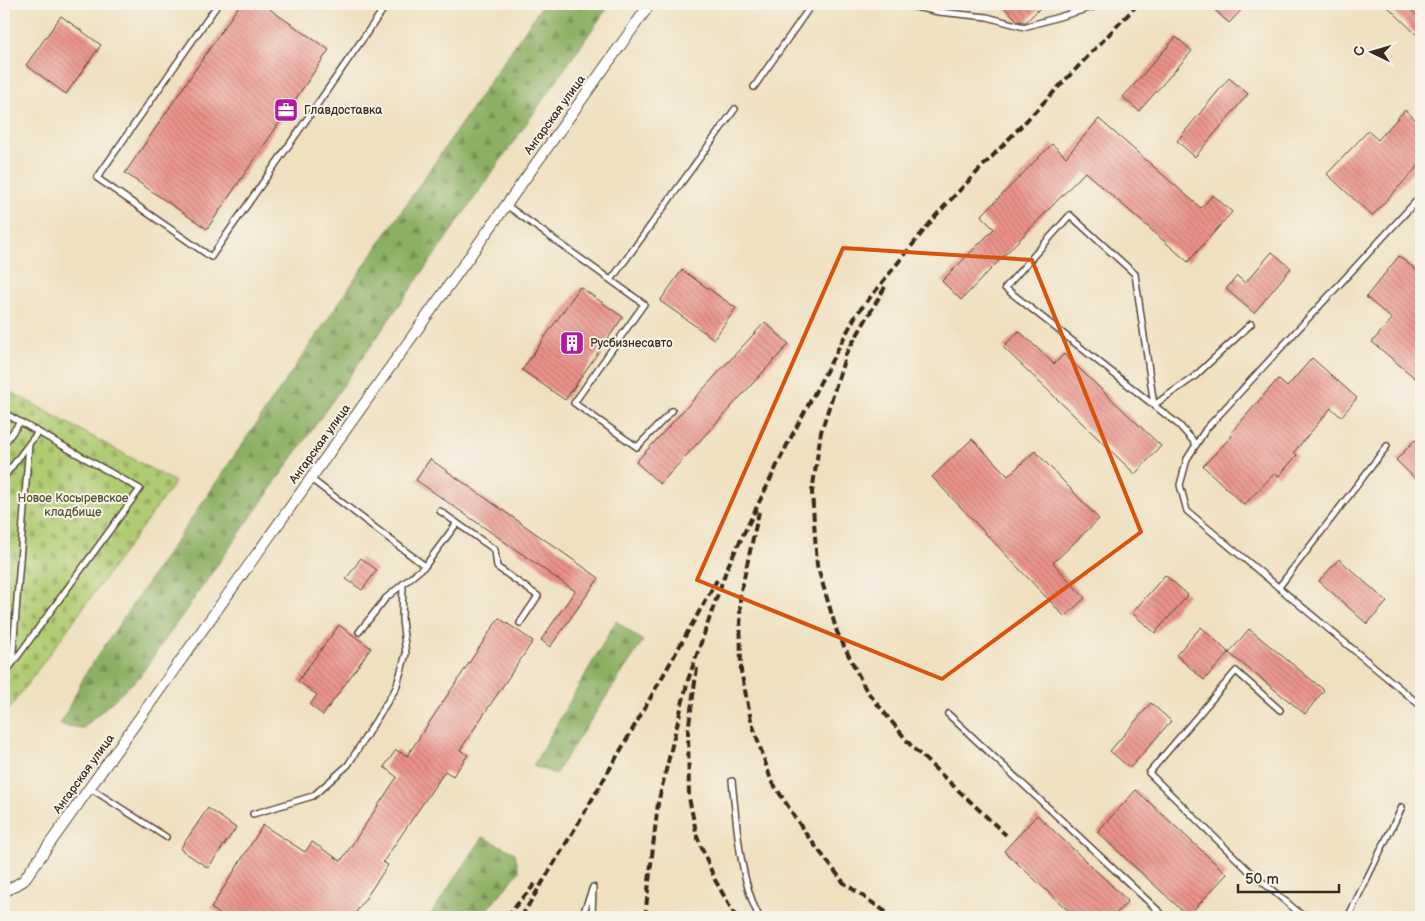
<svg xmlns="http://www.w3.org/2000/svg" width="1425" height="921" font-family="'Balsamiq Sans',sans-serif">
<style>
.forest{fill:url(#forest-firs);stroke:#646d41}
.cemetery{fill:url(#cemetery-stones);stroke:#767b48}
.building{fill:url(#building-back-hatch)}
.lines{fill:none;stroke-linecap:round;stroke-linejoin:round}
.lane-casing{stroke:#564536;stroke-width:8}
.street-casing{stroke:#564536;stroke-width:12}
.lane{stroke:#fff;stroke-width:5}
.street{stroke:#fff;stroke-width:10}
.rail{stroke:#3b2a1e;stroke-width:4;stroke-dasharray:8 4;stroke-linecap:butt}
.marked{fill:none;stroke:#d7540e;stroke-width:4;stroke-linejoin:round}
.labels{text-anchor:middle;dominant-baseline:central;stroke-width:4;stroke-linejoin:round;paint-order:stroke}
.poi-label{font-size:12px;fill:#3b2a1e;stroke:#f7f3e8;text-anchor:start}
.street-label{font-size:12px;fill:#3b2a1e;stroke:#f7f3e8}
.park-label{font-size:12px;fill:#585233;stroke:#f7f3e8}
</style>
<defs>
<pattern id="forest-firs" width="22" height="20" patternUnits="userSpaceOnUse" patternTransform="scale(1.25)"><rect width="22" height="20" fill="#8cb064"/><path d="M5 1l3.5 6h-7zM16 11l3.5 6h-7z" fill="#748f52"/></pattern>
<pattern id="cemetery-stones" width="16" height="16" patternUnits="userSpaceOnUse" patternTransform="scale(1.25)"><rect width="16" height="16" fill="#b0cc72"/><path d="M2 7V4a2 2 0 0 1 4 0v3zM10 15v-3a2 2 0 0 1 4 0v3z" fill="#98af62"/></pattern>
<pattern id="building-back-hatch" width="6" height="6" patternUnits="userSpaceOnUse" patternTransform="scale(1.25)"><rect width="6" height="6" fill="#ea928a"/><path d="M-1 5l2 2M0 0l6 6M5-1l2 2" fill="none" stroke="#bf7770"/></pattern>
</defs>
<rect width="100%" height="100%" fill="#f7f3e8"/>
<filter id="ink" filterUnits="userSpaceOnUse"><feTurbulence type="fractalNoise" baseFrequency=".02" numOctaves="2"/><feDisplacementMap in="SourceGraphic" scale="10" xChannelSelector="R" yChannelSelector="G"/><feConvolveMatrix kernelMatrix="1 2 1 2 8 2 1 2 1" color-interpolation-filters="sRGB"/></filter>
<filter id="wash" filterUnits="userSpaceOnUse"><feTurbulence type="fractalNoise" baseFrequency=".0096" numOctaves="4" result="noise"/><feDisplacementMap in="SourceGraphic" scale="20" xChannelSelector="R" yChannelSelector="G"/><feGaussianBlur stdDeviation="1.12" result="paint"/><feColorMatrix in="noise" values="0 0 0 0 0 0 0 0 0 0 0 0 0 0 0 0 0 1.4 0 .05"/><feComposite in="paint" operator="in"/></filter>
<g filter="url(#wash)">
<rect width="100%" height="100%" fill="#efe0c0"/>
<g class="forest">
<polygon points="543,4 610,4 139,677 83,728 60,725 86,673"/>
<polygon points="616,621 643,641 555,774 533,766"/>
<polygon points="483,837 515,853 519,872 481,917 429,917"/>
</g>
<polygon class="cemetery" points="4,388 175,482 4,716"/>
<g id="blocks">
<g class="building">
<polygon points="240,4 262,4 329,50 207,229 125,173"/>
<polygon points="1001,4 1044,4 1026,22 1024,22 1018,21"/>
<polygon points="1208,4 1247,4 1229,23"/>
<polygon points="1385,4 1405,4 1421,19 1421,39"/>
<polygon points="61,16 101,45 66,94 26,65"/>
<polygon points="1176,37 1192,51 1139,111 1123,97"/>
<polygon points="1229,78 1248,94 1195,157 1177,141"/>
<polygon points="1405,110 1421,125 1421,163 1372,216 1327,174 1368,131 1378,140"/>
<polygon points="1099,119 1201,208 1213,195 1232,212 1188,262 1085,172 961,300 942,281 994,229 981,216 1052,144 1066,157"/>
<polygon points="1272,252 1291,268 1254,313 1226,289 1237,276 1245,283"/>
<polygon points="1399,256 1421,274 1421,383 1372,342 1392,319 1366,297"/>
<polygon points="682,270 736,308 714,339 660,301"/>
<polygon points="580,287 623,317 565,400 522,370"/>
<polygon points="765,322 789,344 660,484 636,462"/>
<polygon points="1019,331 1054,364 1064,354 1161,446 1135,474 1003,347"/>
<polygon points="1312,358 1357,398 1341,417 1331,408 1294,452 1297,455 1279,476 1275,473 1244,505 1203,466 1232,436 1230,434 1278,379 1287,387"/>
<polygon points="972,439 1008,476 1035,451 1099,519 1053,563 1085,598 1065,617 932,477"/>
<polygon points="1415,440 1421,446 1421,484 1396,460"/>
<polygon points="430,459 599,578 550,647 541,640 575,591 416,480"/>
<polygon points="361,558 377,570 362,590 346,579"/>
<polygon points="1339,559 1387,602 1367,624 1319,581"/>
<polygon points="1165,575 1188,595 1155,633 1132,613"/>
<polygon points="499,618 533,641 460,750 468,755 453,776 445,771 383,862 388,865 353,917 224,917 211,908 263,825 305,852 312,842 341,861 397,777 384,767 396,750 407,756"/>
<polygon points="339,625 371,648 323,715 310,705 317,695 298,681"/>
<polygon points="1201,627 1229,653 1204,680 1176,655"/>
<polygon points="1249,629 1324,690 1305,714 1229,653"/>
<polygon points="1151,703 1171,721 1130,768 1110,751"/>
<polygon points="1136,790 1227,874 1188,916 1097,832"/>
<polygon points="208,808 236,828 208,868 180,849"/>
<polygon points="1037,815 1128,901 1113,917 1075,917 1004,851"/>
</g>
</g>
</g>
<g filter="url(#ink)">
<use href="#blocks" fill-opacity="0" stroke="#564536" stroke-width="1"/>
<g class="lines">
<defs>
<g id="lane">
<polyline points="218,4 97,178 211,257 387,4"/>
<polyline points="901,4 939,12 987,17 1024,27 1104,4"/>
<polyline points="754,87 812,4"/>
<polyline points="1421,196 1206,429 1187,459 1180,485 1187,511 1421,706"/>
<polyline points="506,205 644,304 574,403 637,447 672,411"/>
<polyline points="611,280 735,109"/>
<polyline points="4,413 140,489 4,675"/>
<polyline points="4,444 20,422"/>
<polyline points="1196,444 1179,425 1005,288 1070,215 1135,274 1154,405 1194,377 1251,324"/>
<polyline points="4,477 38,432"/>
<polyline points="311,479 425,566 457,523"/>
<polyline points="440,511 495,550 497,567 538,596 520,623"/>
<polyline points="1279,587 1387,446"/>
<polyline points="359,632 386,598 425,566"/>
<polyline points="12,664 29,444"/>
<polyline points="1280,710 1236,671 1149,773 1247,869 1304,917"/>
<polyline points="948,714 1165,917"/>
<path d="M732 781C737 825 739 877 759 917"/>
<polyline points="90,788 166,837"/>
<polyline points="253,814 313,796 348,765 396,688 406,654 402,620 403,584"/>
<polyline points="582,917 593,887 592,917"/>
<polyline points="1348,917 1402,807"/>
</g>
<polyline id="street" points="4,892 23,881 650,4"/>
</defs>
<use href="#lane" class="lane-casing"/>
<use href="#street" class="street-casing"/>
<use href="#lane" class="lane"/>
<use href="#street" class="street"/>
<g class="rail">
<polyline points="885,287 846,354 821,432 812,492 817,565 837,632 866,690 913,748 1006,835"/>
<polyline points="759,512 740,595 741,671 751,720 771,780 806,834 844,883 893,917"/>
<polyline points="697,668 688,731 689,798 697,836 715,880 736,917"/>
<polyline points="506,917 535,884"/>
<path d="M521 917C590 807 653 693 717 580"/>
<polyline points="645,917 658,803 688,680 727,568 788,443 856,315 938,213 1138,4"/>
</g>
</g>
</g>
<path class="marked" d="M843 248 1032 260 1141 532 942 679 697 580Z"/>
<defs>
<symbol id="office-square" viewBox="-11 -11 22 22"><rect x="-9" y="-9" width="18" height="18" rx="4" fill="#b5179e" stroke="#f7f3e8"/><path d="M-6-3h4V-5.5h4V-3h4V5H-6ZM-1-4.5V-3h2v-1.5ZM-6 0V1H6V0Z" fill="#fff"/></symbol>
<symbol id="building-square" viewBox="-11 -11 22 22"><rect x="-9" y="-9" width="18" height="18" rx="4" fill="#b5179e" stroke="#f7f3e8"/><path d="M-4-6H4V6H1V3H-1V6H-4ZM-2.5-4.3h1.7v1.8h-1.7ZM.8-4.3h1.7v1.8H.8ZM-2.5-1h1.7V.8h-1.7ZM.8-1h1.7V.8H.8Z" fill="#fff"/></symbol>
</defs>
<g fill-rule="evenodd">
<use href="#office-square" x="272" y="96" width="28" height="28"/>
<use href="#building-square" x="558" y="329" width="28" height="28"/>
</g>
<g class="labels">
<g class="poi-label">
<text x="304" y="110">Главдоставка</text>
<text x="590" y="343">Русбизнесавто</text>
</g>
<g class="street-label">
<text transform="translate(555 115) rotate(-54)">Ангарская улица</text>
<text transform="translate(320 444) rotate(-54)">Ангарская улица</text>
<text transform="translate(84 774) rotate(-54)">Ангарская улица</text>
</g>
<g class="park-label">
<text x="73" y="498">Новое Косыревское<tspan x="73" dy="14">кладбище</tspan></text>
</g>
</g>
<rect width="1425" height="921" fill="none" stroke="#f7f3e8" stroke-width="20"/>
<g transform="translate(1372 52) rotate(275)" stroke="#f7f3e8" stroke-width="4" paint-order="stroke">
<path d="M0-4L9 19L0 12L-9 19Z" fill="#3b2a1e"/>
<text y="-8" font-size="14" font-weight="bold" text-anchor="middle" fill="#3b2a1e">С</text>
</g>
<path d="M1238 884v8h101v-8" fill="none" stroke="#3b2a1e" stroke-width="2.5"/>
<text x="1245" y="884" font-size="15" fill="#3b2a1e" stroke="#f7f3e8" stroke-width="4" paint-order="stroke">50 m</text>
</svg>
